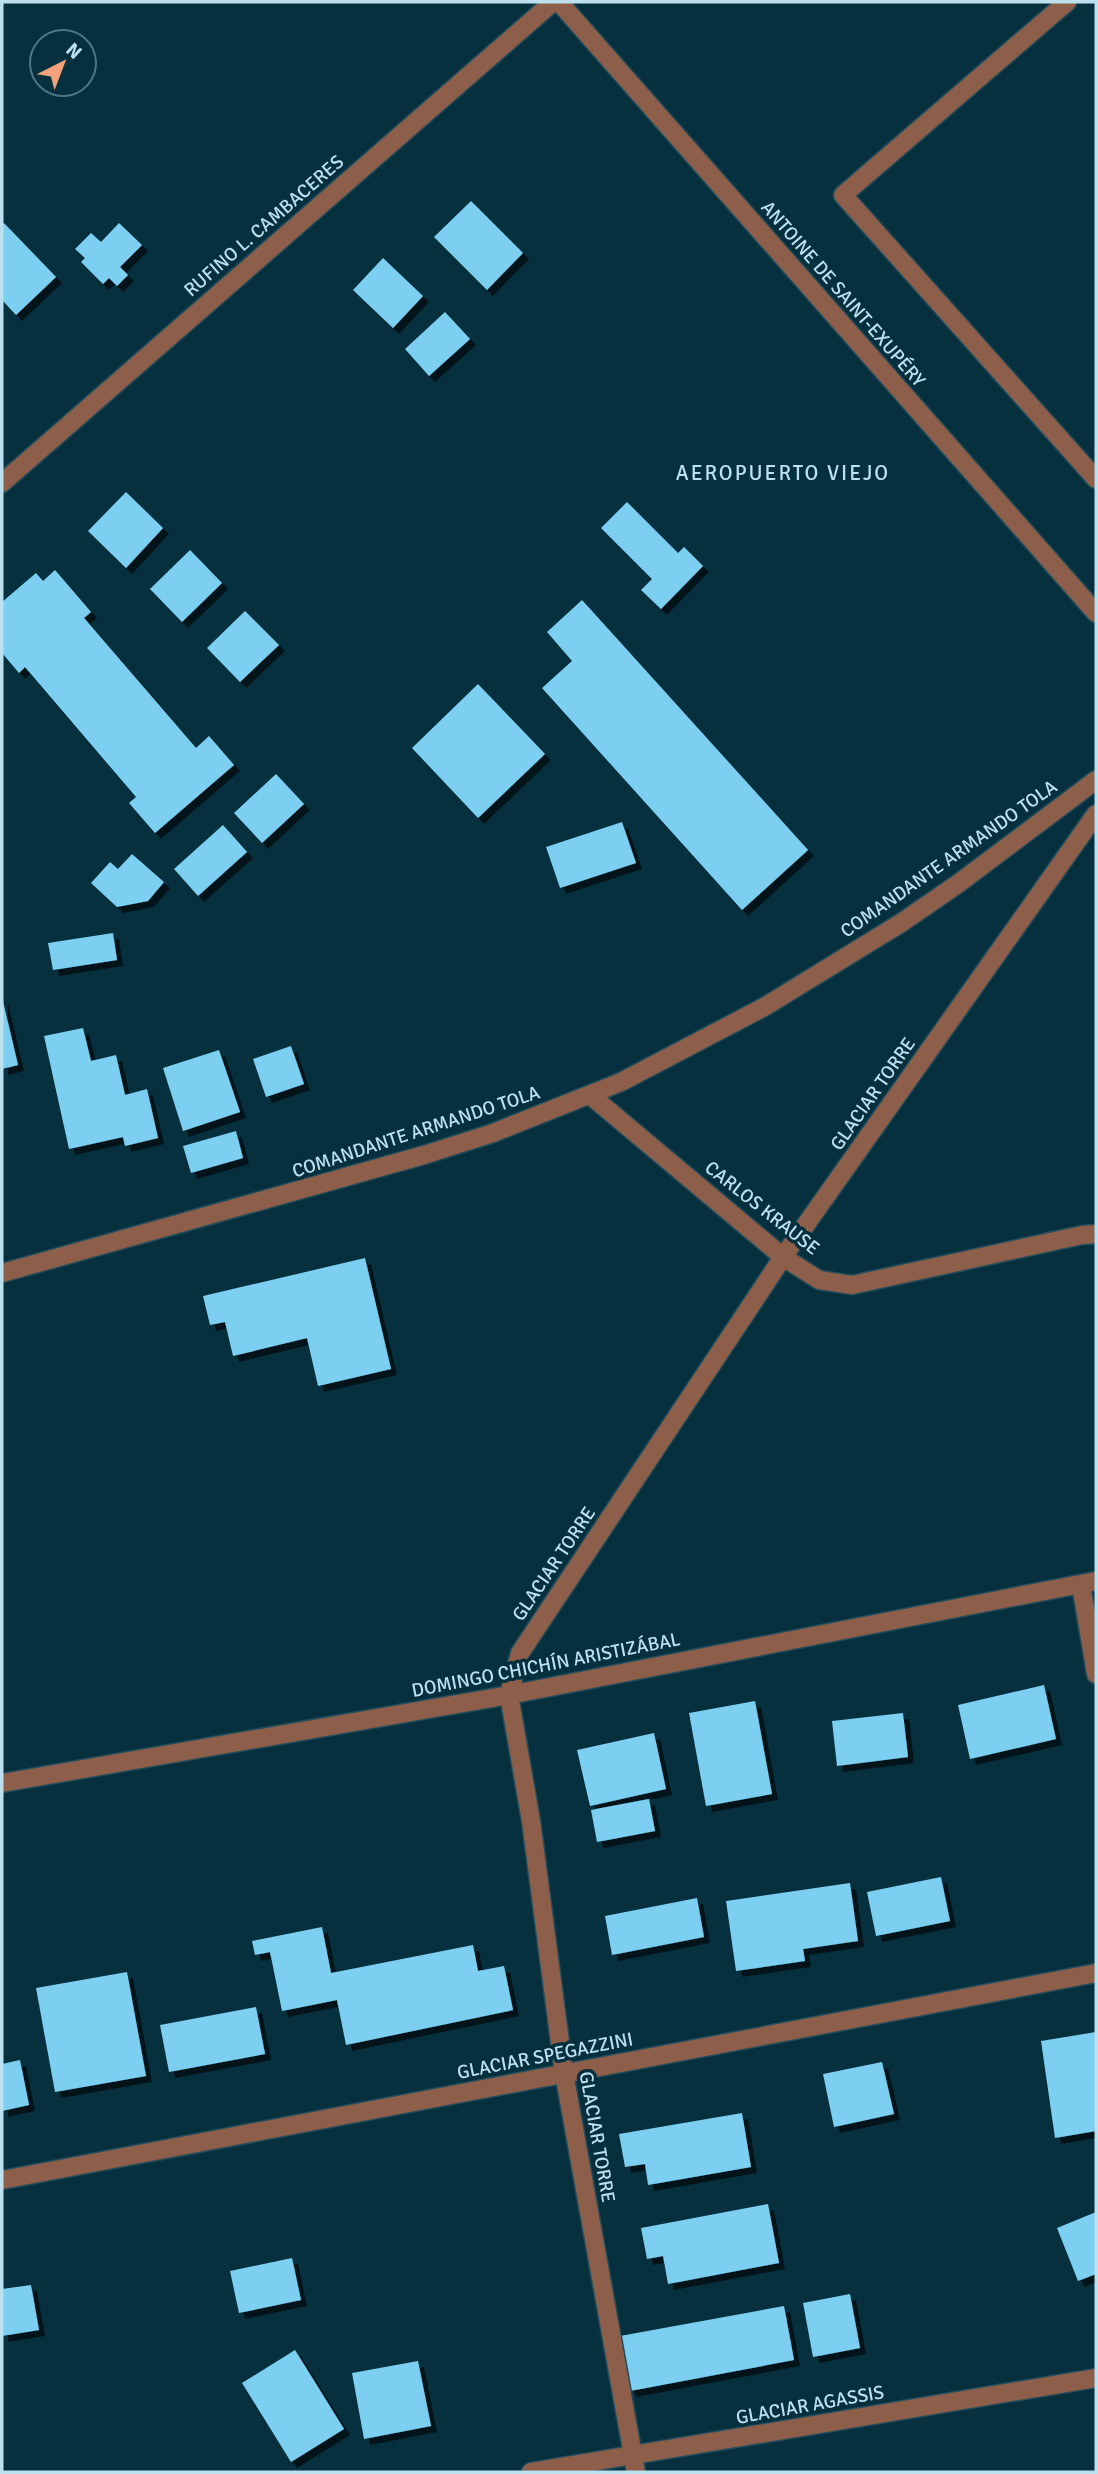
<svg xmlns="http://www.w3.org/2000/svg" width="1098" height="2474" font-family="Signika,sans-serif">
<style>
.building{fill:#7ccff0;filter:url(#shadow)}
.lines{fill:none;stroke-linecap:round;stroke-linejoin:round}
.minor-casing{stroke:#234c5a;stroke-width:21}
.minor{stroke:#8d5f4a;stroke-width:18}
.labels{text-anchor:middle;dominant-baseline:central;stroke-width:7;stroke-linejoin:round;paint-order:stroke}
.street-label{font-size:19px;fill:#bde0ef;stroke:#06303e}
.neighbourhood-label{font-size:21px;letter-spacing:2px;fill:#bde0ef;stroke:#06303e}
</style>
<defs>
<filter id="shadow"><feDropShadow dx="6" dy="6" stdDeviation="0" flood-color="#0009"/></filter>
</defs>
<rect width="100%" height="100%" fill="#06303e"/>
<g class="building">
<polygon points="471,201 523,253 487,290 434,237"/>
<polygon points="4,223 56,277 16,315 2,300 2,225"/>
<polygon points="119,223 142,245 120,267 128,275 117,286 109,278 103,284 81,262 85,258 75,249 91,233 101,242"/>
<polygon points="383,258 423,296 393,328 353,290"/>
<polygon points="445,312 470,339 429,376 405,349"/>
<polygon points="126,492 163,528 126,568 88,531"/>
<polygon points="627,502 678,553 684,547 703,566 661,609 641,590 652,579 601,528"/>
<polygon points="190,550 222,583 182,622 150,589"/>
<polygon points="55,570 91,612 84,618 196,748 209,736 234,765 155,833 129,803 136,797 25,667 19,673 2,653 2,602 36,573 43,581"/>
<polygon points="582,600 808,850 742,910 542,688 572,661 547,632"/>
<polygon points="245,611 279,645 240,682 207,648"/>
<polygon points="478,684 545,754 478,818 412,748"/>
<polygon points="276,774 304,804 262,843 234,813"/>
<polygon points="622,822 636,863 560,888 546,847"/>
<polygon points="223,825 247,852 198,896 174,869"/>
<polygon points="132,854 164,882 148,901 117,907 91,883 110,862 118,869"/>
<polygon points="113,933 117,960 53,970 48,943"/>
<polygon points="2,997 18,1065 2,1069"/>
<polygon points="83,1028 91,1061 116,1055 125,1095 147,1089 158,1138 125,1146 123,1137 69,1149 44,1036"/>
<polygon points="291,1046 304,1084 266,1097 253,1059"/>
<polygon points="219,1050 240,1112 183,1131 163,1068"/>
<polygon points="236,1131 243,1158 191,1173 183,1146"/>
<polygon points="365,1258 391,1369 318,1386 307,1338 233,1356 225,1322 210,1325 203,1296"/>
<polygon points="1044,1685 1056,1739 970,1759 958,1705"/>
<polygon points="755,1701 772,1794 706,1806 689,1713"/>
<polygon points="903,1713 908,1757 837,1766 832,1721"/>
<polygon points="654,1733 666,1789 590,1806 577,1750"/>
<polygon points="649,1799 655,1831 597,1842 591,1810"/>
<polygon points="941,1877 950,1921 876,1936 867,1892"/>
<polygon points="850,1883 858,1941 803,1949 805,1961 736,1971 726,1901"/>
<polygon points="697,1898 704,1937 612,1955 605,1916"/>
<polygon points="322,1927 331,1973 473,1945 478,1971 504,1966 513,2010 346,2045 337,2000 282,2011 270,1952 255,1955 252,1941"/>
<polygon points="127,1972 146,2076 55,2092 36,1988"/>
<polygon points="256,2007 265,2054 169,2072 160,2025"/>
<polygon points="1096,2032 1096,2131 1055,2138 1041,2041"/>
<polygon points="20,2060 29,2105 2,2111 2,2064"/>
<polygon points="882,2062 894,2114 834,2127 823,2074"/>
<polygon points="742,2113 751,2167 648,2185 645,2164 625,2167 619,2134"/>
<polygon points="768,2204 779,2263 668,2284 663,2256 647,2259 641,2228"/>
<polygon points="1096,2212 1096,2274 1078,2281 1057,2228"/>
<polygon points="292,2258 301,2300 239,2313 230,2271"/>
<polygon points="31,2285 39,2330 2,2336 2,2289"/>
<polygon points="850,2294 860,2348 813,2357 803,2303"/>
<polygon points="784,2306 794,2360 630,2391 620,2336"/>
<polygon points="295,2350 344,2429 291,2462 242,2383"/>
<polygon points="418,2361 431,2426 364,2439 352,2373"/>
</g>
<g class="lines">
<defs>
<g id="minor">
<polyline points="559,2 1096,613"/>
<polyline points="1067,2 843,195 1096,479"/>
<polyline points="2,483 553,2"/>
<polyline points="590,1095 783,1257 819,1280 852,1285 1082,1235 1096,1234"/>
<polyline points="2,1273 424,1155 493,1133 621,1082 764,1007 901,923 959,883 1096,780"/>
<polyline points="1081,1585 1096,1674"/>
<polyline points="2,1783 509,1695 1096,1581"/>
<polyline points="2,2180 1096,1973"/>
<polyline points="531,2472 1096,2378"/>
<polyline points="636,2472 564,2073 531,1821 509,1695 520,1653 783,1257 1096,814"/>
</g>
</defs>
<use href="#minor" class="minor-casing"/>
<use href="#minor" class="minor"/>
</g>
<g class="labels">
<g class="street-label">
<text transform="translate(264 226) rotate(-41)">RUFINO L. CAMBACERES</text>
<text transform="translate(843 294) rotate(49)">ANTOINE DE SAINT-EXUPÉRY</text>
<text transform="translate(949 859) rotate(-35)">COMANDANTE ARMANDO TOLA</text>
<text transform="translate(873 1094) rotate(-55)">GLACIAR TORRE</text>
<text transform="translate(416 1132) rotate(-18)">COMANDANTE ARMANDO TOLA</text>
<text transform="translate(762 1208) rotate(38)">CARLOS KRAUSE</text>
<text transform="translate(554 1564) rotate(-56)">GLACIAR TORRE</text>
<text transform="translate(546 1665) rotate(-11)">DOMINGO CHICHÍN ARISTIZÁBAL</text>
<text transform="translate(545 2056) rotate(-11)">GLACIAR SPEGAZZINI</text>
<text transform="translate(597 2137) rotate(80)">GLACIAR TORRE</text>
<text transform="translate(810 2405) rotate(-10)">GLACIAR AGASSIS</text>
</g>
<g class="neighbourhood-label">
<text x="783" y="473">AEROPUERTO VIEJO</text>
</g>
</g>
<rect width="1098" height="2474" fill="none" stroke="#bde0ef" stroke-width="7"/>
<g transform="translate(63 63) rotate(42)"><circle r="33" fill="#06303e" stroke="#4f7685" stroke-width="2"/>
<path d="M0-5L12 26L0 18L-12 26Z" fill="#f1a17c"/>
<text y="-10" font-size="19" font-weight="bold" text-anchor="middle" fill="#bde0ef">N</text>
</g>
</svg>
